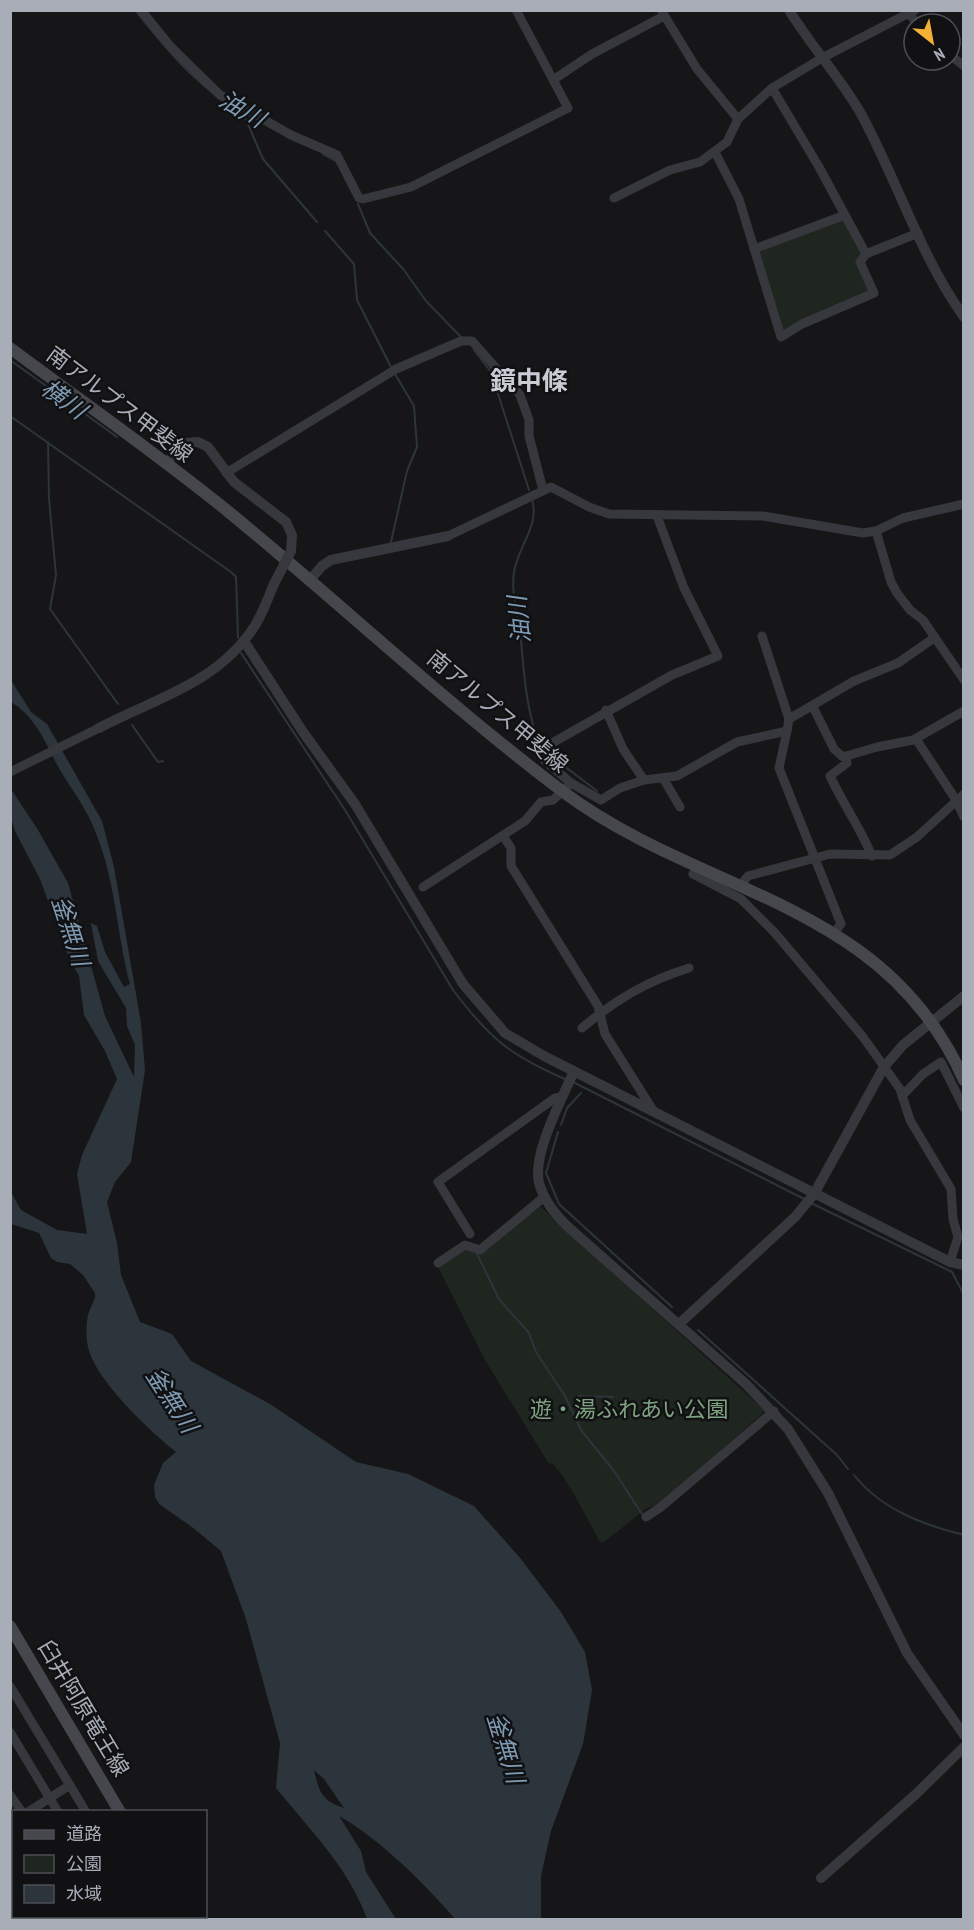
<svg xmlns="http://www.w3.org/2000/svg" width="974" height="1930" font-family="'PT Sans Narrow','Noto Sans JP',sans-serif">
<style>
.green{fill:#1e261f}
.water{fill:#2c353c;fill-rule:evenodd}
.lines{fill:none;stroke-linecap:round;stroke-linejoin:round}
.stream{stroke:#2c353c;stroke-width:2}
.minor{stroke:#37383d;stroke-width:9}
.tertiary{stroke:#37383d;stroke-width:10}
.secondary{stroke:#45474d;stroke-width:12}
.tertiary-bridge{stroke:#37383d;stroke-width:10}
.labels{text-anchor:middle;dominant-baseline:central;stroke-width:5;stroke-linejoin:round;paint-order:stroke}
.street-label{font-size:22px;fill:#a8adb8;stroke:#111113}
.park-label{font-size:22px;fill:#7fa381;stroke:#111113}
.water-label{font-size:24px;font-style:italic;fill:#7f9bb3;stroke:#111113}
.quarter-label{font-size:26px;font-weight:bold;fill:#c9ccd4;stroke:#111113}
</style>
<rect width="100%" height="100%" fill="#161618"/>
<g class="green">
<polygon points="845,215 866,254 860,262 874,293 780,333 754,249"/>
<path d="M540 1206 765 1411 658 1505 647 1508 604 1542H600C590 1524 564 1471 551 1463L549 1464 485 1360 438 1267 468 1247 474 1253Z"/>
</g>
<path class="water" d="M11 680 31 712 47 724 102 821 114 867 141 1023 145 1070 131 1162 115 1182 107 1202 117 1243 121 1275 140 1322 172 1334 191 1361 270 1404 356 1462 408 1474 474 1506 521 1559 561 1612 585 1652 592 1690 583 1744 551 1831 541 1876V1919H455C425 1884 380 1839 339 1816L361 1851 366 1872 396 1919H367C349 1868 310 1830 276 1788L280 1743 246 1619 221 1551 192 1527 159 1504 155 1497 154 1485 163 1463 176 1452C149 1430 96 1381 88 1347 86 1338 86 1324 88 1315 90 1307 96 1300 95 1293L83 1275 70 1264 57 1262 51 1258 39 1233 11 1224 10 1190 21 1210 57 1230 87 1234 77 1174 82 1155 117 1079 105 1051 84 1015 79 976 69 958 40 879 15 831 11 817V789L38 830 68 883 105 1016 134 1077 135 1045 127 1026 126 1008 98 961 91 923 97 926 105 952 124 987 130 984C117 936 116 884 97 836 87 807 68 786 54 759 44 738 32 714 11 702ZM314 1770 324 1779 344 1808C322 1801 319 1792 314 1770Z"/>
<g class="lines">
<g class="stream">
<path d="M135 10C170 54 203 94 254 119"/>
<polyline points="244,115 263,159 317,222"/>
<polyline points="323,154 336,161"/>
<polyline points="358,204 370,233 404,270 426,301 461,337"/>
<polyline points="325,231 354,264 357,300 391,367"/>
<polyline points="474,350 491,372 529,490"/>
<polyline points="10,360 117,437"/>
<polyline points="10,416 231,572 236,577 238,638"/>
<polyline points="48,442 49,499 56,575 50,609 118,704"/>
<path d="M532 499C540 526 518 546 514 572 511 591 517 613 520 631 524 668 525 710 540 744"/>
<polyline points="391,542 407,471 417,447 414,406 395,374"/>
<path d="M241 653 345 810 453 990C490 1039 511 1056 567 1080"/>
<polyline points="132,725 158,762 163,761"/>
<polyline points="547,753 597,791"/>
<polyline points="573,1082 806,1200"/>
<polyline points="561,1125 567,1108 581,1093"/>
<polyline points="558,1132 546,1173 559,1204 672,1307"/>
<polyline points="811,1203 952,1272 964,1295"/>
<polyline points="477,1254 499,1299 529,1333 536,1352 565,1396 581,1430 614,1471 642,1514"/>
<polyline points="698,1330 837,1455 848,1469"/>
<polyline points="578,1396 613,1397"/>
<path d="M854 1475C881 1509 923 1525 964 1535"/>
</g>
<g class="minor">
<polyline points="141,10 171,47 220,95 291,135 337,155 359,198 363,199 411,187 568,108 516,10"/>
<polyline points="661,10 697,69 738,119"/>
<polyline points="909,14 918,24"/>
<polyline points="950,55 964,66"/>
<polyline points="553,80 592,54 664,16"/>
<polyline points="772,88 819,167 866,254"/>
<polyline points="715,152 739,199 781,337 802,324 874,293 860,262 866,254 918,233"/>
<polyline points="614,198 670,170 700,162 727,142 738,119 772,88 822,58 915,10"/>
<polyline points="754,249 845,215"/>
<polyline points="226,473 396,369 461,341 472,341 520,395 529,420 529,436 543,490"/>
<polyline points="876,531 891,582 897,593 910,610 923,620 964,680"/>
<polyline points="448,536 551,487 589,507 609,514 763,516 863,533 876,531 903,518 964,504"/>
<polyline points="813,707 834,749 843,757 877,747 913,740 964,711"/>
<polyline points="606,710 623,749 644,780"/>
<polyline points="789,719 854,681 898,663 934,638"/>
<polyline points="787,731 779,768 841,924 834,933"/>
<polyline points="916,739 956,800 964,817"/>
<path d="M846 756 847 763 830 776C843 804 860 827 872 856"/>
<polyline points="10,772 99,728"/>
<polyline points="663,778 680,807"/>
<polyline points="571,783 543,759 538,751 672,675 718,656 684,588 657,516"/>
<polyline points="503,836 511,848 511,866 598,1006 605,1034 654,1112"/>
<polyline points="697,865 693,874 741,899 775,933 863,1037 900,1089 910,1120 951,1189 953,1219 958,1237 950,1262"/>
<polyline points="740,886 748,876 830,854 890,855 917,837 964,794"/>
<polyline points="423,887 525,821 541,802 553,800 571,783 601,800 620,788 644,780 677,776 737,742 787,731 789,719 762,636"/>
<path d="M582 1028C615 1000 647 981 689 968"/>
<polyline points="902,1096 923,1074 941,1062 964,1108"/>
<polyline points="470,1234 438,1182 555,1098 563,1096"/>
<polyline points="438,1263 465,1245 480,1250 544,1197"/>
<polyline points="646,1517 661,1507 774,1411"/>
<polyline points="10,1686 86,1812"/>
<polyline points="10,1732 58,1812"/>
<polyline points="10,1795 22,1812"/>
<polyline points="28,1812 70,1785"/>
<polyline points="10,1823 14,1821"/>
<polyline points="10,1870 14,1868"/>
<polyline points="10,1893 14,1898"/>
<polyline points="26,1916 28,1920"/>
<polyline points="122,1916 124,1920"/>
<polyline points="149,1916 150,1920"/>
<polyline points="78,1920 82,1916"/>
</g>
<g class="tertiary">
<path d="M789 10C811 46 839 76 860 112 897 179 919 254 964 317"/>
<polyline points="166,463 186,443 198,442 208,447 234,482 286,522 292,535 291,551"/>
<polyline points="309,581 322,566 331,560 448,536"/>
<polyline points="244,641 303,732 355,804 463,984 505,1033 544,1056 950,1262 964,1265"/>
<path d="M99 728C154 699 215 684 252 630 262 616 267 600 274 584"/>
<path d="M574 1071C562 1099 532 1154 539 1183 544 1201 555 1214 567 1226L746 1384 788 1429 828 1493 907 1653 964 1735"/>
<polyline points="679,1324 795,1217 814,1194 884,1067 903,1045 964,996"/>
<polyline points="821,1878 915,1795 964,1747"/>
</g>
<g class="secondary">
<path d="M10 348C84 403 159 455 230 513 341 604 447 704 562 791 701 896 884 899 964 1080"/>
<polyline points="10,1626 120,1812"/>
<polyline points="181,1916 183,1920"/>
</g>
<polyline class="tertiary-bridge" points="274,584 291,551"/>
</g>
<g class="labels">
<g class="street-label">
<text transform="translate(120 404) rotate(37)">南アルプス甲斐線</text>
<text transform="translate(498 711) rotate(40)">南アルプス甲斐線</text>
<text transform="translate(84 1708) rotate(59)">臼井阿原竜王線</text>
</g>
<g class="park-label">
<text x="629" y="1409">遊・湯ふれあい公園</text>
</g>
<g class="water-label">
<text transform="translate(242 109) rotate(30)">油川</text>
<text transform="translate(64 399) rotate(36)">横川</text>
<text transform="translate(519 620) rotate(-96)">油川</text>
<text transform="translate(71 931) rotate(72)">釜無川</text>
<text transform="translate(172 1400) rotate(57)">釜無川</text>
<text transform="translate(506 1748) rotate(73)">釜無川</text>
</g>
<g class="quarter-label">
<text x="529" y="380">鏡中條</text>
</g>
</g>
<rect width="974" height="1930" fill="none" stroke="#a8adb8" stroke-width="24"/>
<rect x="12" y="1810" width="195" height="108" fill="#111113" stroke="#4d4f55" stroke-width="1.5"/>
<rect x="24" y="1830" width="30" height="9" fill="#45474d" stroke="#4d4f55" stroke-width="1.5"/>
<text x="66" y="1840" font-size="18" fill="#a8adb8">道路</text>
<rect x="24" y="1855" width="30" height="18" fill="#1e261f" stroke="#4d4f55" stroke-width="1.5"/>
<text x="66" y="1870" font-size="18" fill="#a8adb8">公園</text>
<rect x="24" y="1885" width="30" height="18" fill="#2c353c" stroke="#4d4f55" stroke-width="1.5"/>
<text x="66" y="1900" font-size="18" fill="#a8adb8">水域</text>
<g transform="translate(932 42) rotate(149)"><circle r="28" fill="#111113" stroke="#4d4f55" stroke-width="1.5"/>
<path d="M0-4.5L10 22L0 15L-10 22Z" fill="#f2b134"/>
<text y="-9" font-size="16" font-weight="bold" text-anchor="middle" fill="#a8adb8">N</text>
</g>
</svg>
